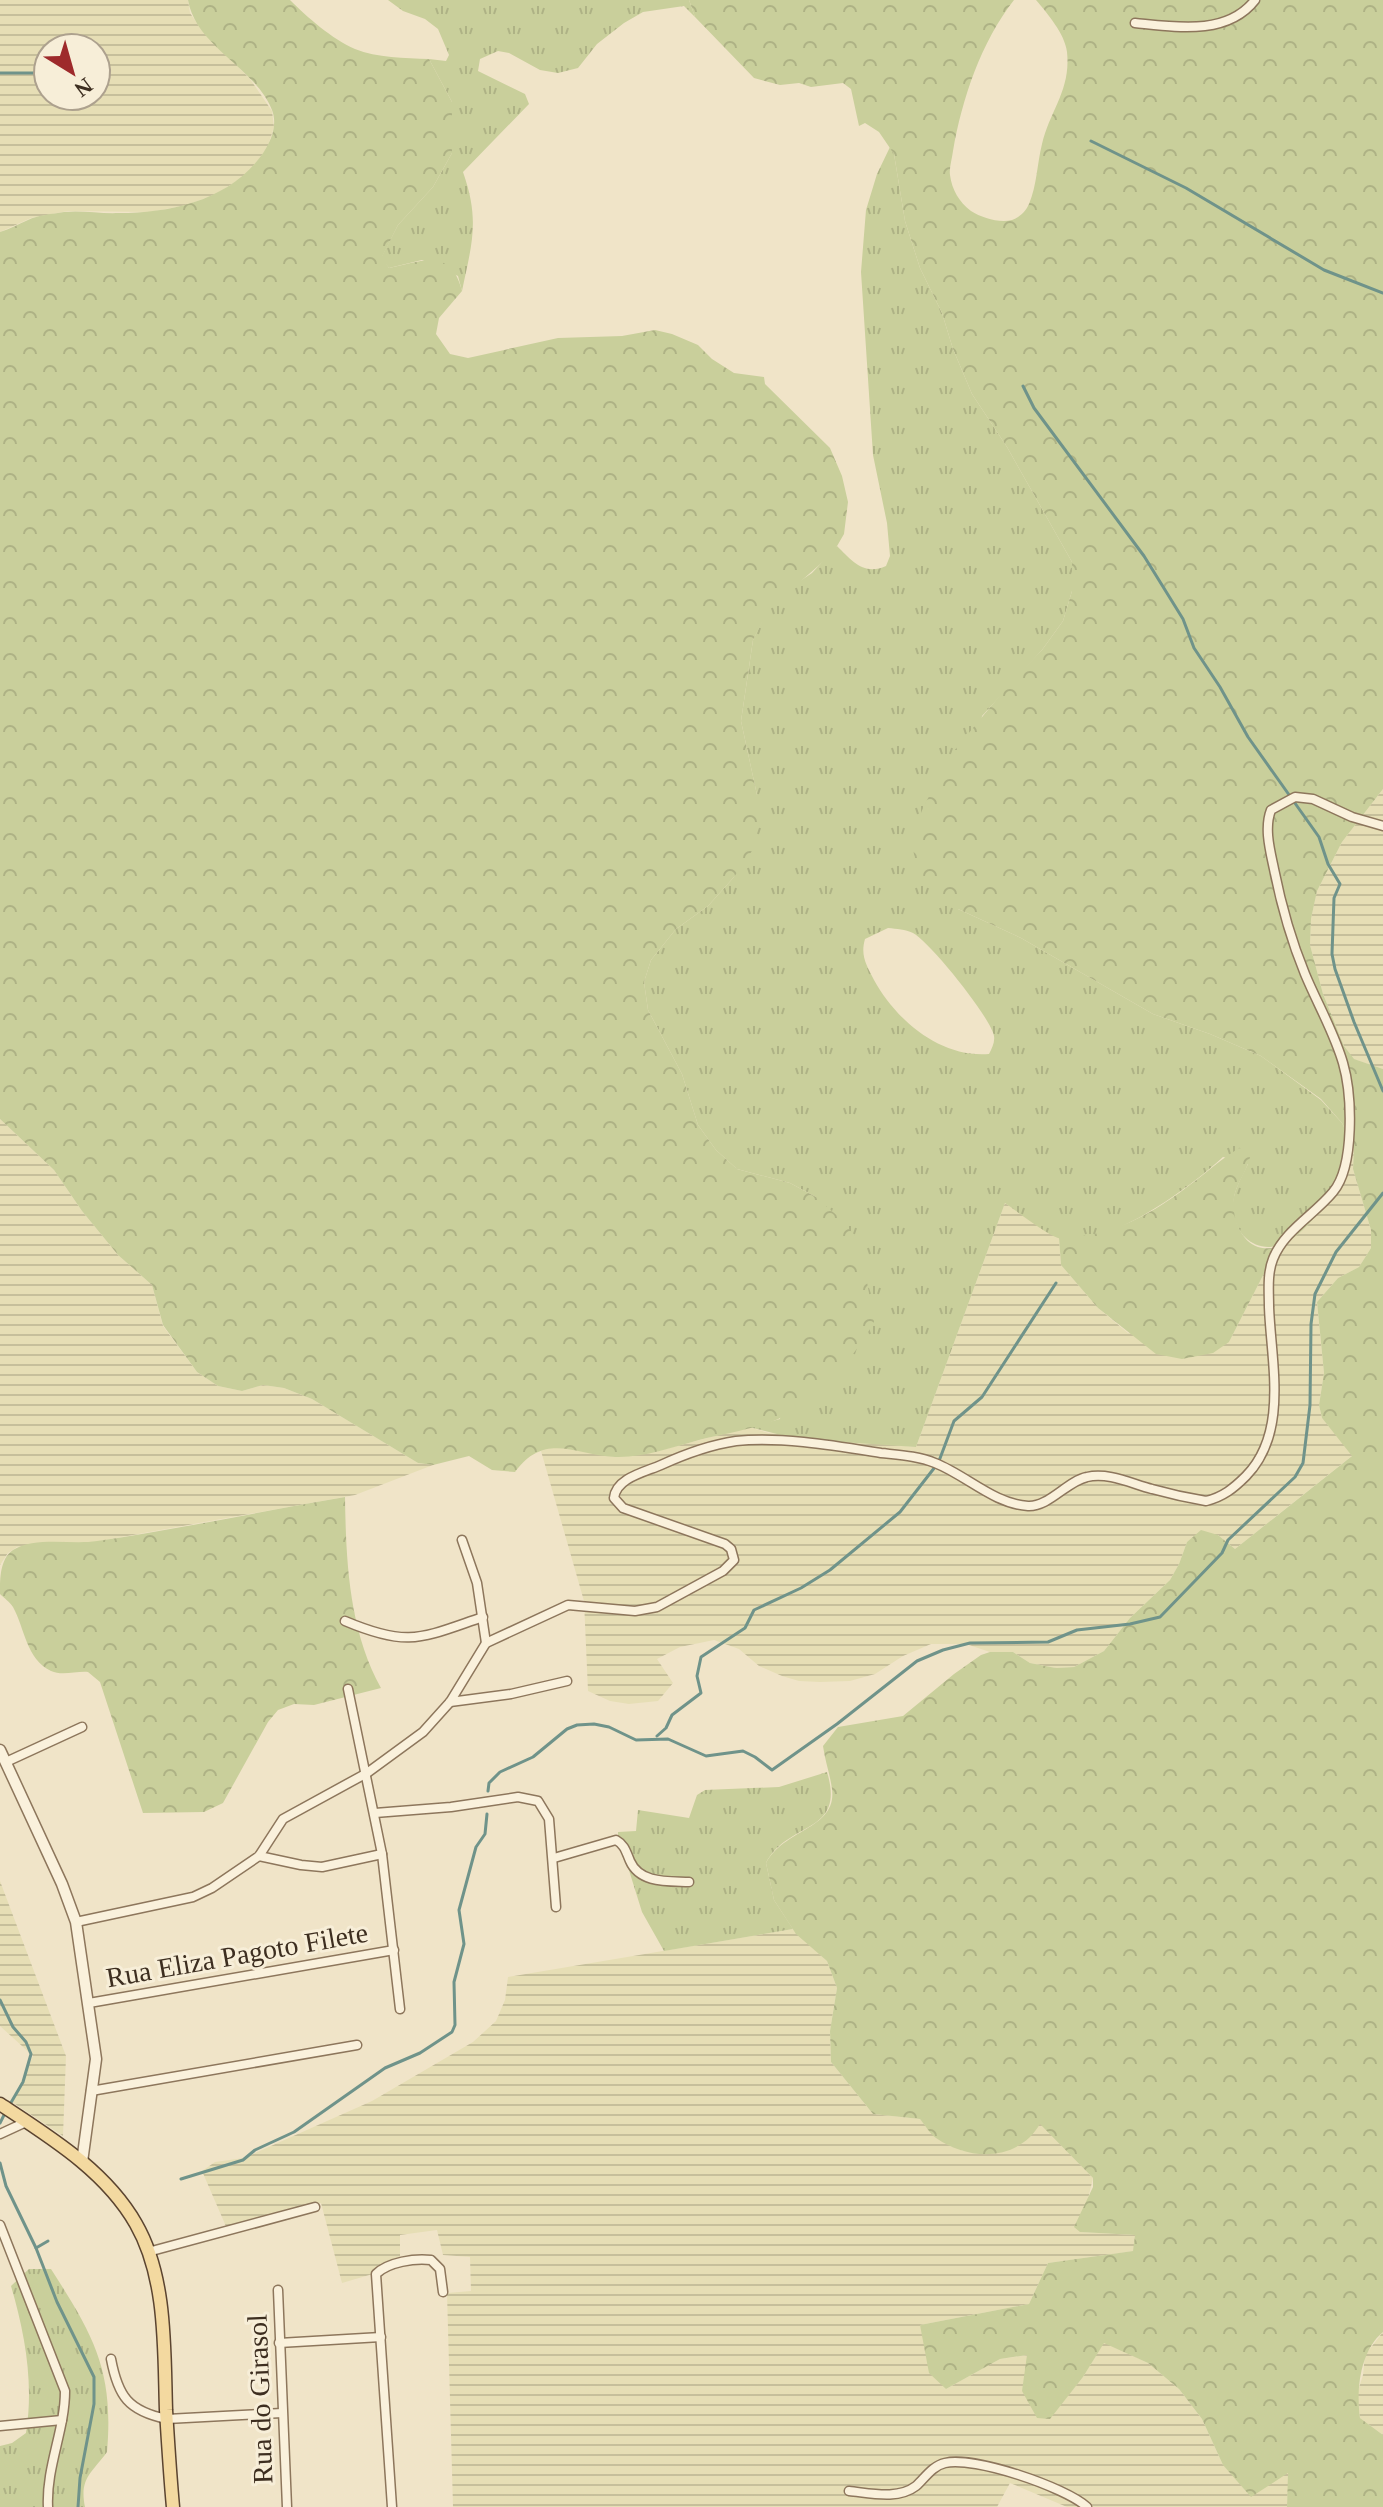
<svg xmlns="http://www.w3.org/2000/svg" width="1383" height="2507" font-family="Georgia,serif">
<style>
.farmland{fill:url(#farmland-rules);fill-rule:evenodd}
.grass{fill:url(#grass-tufts);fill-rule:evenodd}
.forest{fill:url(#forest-crowns)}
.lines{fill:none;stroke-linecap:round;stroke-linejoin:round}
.stream{stroke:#6f938a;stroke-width:3}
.minor-casing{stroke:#8d765c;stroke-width:11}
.tertiary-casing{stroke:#8d765c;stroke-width:13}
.primary-casing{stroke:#5b4430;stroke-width:15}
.minor{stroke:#faf1dc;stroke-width:8}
.tertiary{stroke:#faf1dc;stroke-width:10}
.primary{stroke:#f3d9a0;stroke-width:12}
.labels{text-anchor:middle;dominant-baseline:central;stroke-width:6;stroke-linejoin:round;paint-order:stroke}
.street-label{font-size:28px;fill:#3d2e20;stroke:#f7eed8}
</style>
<defs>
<pattern id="farmland-rules" width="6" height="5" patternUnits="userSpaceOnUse" patternTransform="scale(2)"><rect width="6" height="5" fill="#e6deb5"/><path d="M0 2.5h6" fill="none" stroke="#c6bf9b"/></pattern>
<pattern id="grass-tufts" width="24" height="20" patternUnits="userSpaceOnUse" patternTransform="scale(2)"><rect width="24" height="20" fill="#c9cf9b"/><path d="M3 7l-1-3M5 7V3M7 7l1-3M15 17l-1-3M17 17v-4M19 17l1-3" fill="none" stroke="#aeb285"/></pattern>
<pattern id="forest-crowns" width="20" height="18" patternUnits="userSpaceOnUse" patternTransform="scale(2)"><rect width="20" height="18" fill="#c9cf9b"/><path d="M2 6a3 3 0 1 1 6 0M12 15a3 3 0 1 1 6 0" fill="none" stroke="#aeb285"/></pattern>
</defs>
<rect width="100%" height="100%" fill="#f0e4c8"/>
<g class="farmland">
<path d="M0 0H188L190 13 201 29 250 79 272 111 274 127 267 149 245 176 216 194 187 205 150 212 68 211 31 218 0 232ZM48 48H96V96H48Z"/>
<polygon points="1383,789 1383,1069 1353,1059 1344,1046 1323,994 1310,945 1311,919 1317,891 1342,842"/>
<polygon points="0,1119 54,1170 82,1211 118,1255 152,1285 163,1326 197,1372 218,1386 242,1391 263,1385 284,1388 312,1399 418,1463 433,1465 355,1495 94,1542 17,1547 8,1553 0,1565"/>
<polygon points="1354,1147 1353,1169 1371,1230 1371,1248 1359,1267 1338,1278 1317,1302 1324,1373 1319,1405 1322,1418 1353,1455 1235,1549 1218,1535 1187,1542 1179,1564 1170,1580 1130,1618 1104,1651 1074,1667 1056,1668 1030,1663 1013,1652 990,1652 966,1644 931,1644 903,1656 875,1674 850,1681 820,1682 799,1681 782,1676 759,1666 739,1649 714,1640 680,1647 657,1659 673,1683 658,1701 629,1704 610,1701 588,1691 584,1601 541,1451 548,1447 578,1449 615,1457 654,1452 749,1427 769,1433 916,1447 1005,1203 1059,1238 1061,1265 1098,1308 1128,1333 1229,1342 1277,1248 1306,1227 1323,1207"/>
<polygon points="0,1881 66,2056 63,2136 12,2102 33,2056 0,2026"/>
<polygon points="793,1929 827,1961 837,1988 830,2031 831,2062 873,2114 920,2119 935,2137 963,2151 1040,2123 1093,2178 1080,2232 1135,2235 1134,2251 1048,2263 1029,2304 920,2325 946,2389 1000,2359 1028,2355 1049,2419 1083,2377 1104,2342 1148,2363 1179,2389 1202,2419 1223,2465 1289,2473 1287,2507 1067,2507 1010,2483 997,2507 453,2507 447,2293 471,2291 470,2257 443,2255 437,2230 400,2235 400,2266 342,2283 321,2203 228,2231 202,2171 215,2162 244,2158 372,2101 473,2042 496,2021 505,2000 508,1977"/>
<polygon points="1383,2332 1383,2435 1360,2418 1357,2394 1363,2375 1365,2355"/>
</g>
<g class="grass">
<path d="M388 0H689L695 17 684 6 643 12 624 23 597 44 578 68 558 73 540 70 509 53 498 51 480 59 478 71 525 94 529 104 463 172C480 220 472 243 462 291L458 276 422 260 389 268 381 258 398 225 433 187 452 153V102L429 59 446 61 449 55 438 29 425 19 403 11Z"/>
<path d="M890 147 894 154 905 221 920 268 942 313 953 349 972 394 1007 447 1072 562V591L1063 621 1042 650 982 716 958 909 1021 938 1153 1014 1210 1034 1261 1056 1321 1100 1342 1123 1354 1147C1337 1180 1323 1217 1292 1239 1266 1257 1237 1243 1233 1211 1231 1195 1241 1178 1248 1164L1223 1157C1192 1186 1104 1252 1058 1238 1045 1233 1018 1212 1005 1203L916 1447 797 1439 749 1427 780 1419 816 1197 790 1183 737 1169 716 1150 698 1125 682 1074 648 1010 644 982 651 960 676 929 708 906 734 877 757 795 741 721 753 640 768 609 791 587 812 573 837 546C852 561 864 576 886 566L890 556 887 523 873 455 861 272 866 210 877 174ZM888 928C897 929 905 929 913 933 930 942 991 1018 994 1036 995 1042 992 1048 989 1054 940 1058 896 1020 874 980 867 966 860 956 865 939Z"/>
<path d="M827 1772C846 1835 789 1820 766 1863L774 1900 793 1929 664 1951 642 1912 618 1835V1832L636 1831 638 1810 689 1818 697 1795 705 1790 779 1787Z"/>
<path d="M29 2269H51C94 2336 114 2371 107 2452 92 2473 79 2478 85 2507H0V2446L12 2443 26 2433C34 2383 25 2334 11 2286Z"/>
</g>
<g class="forest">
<path d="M188 0H290C307 17 332 39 355 49 377 58 405 58 429 59L452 102V153L433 187 398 225 382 257 389 268C422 261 451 247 462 291L439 318 436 334 450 354 468 358 558 338 622 336 655 330 672 334 698 345 712 359 734 373 764 377 765 384 830 448 842 476 848 502 844 534 833 553 769 609 753 640 741 721 757 795 758 821 754 848 734 877 708 906 676 929 651 960 644 982 648 1010 682 1074 698 1125 716 1150 737 1169 790 1183 816 1197 842 1220 860 1242 874 1322C852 1361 821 1396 782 1417 762 1428 722 1434 699 1440 673 1447 643 1458 615 1457 575 1455 545 1431 515 1472L492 1470 469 1456 433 1465 418 1463 312 1399 284 1388 263 1385 242 1391 218 1386 197 1372 163 1325 152 1285 118 1255 82 1211 54 1170 0 1119V232C10 229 18 224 28 220 38 215 52 214 64 212 82 210 101 214 119 213 169 213 224 201 257 161 268 148 279 128 272 110 255 67 196 47 188 0Z"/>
<path d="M689 0H1014C981 42 962 99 953 151 952 159 949 168 950 175 952 190 959 202 971 211 982 218 999 223 1012 220 1019 218 1026 211 1029 204 1037 185 1037 164 1042 144 1050 110 1071 90 1067 52 1065 34 1047 13 1036 0H1383V789L1342 842 1317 891 1311 919 1310 945 1323 994 1344 1046 1354 1059 1383 1069V2332C1360 2351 1356 2390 1360 2418L1383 2435V2507H1287L1288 2473 1251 2497 1223 2465 1202 2419 1179 2389 1148 2363 1104 2343 1083 2377 1050 2419 1037 2418 1022 2391 1027 2355 1000 2359 946 2389 929 2373 920 2325 1029 2304 1048 2263 1133 2251 1135 2235 1080 2232 1074 2227 1093 2187V2178L1040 2124C1018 2161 971 2162 936 2138 930 2134 925 2125 920 2119L873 2114 831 2062 830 2031 837 1988 827 1961 796 1934 774 1900 766 1863C785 1828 837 1829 832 1789 830 1774 825 1761 823 1746L838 1727 903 1716 954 1674 981 1655 990 1652H1013L1030 1663 1056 1668 1074 1667 1104 1651 1130 1618 1170 1580 1179 1564 1187 1542 1201 1530 1218 1535 1235 1549 1352 1456 1322 1418 1319 1405 1324 1373 1317 1302 1338 1278 1359 1267 1371 1248V1230L1353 1169 1354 1147 1342 1123 1321 1099 1261 1056 1210 1034 1153 1014 1021 938 958 909 933 890 916 865 911 838 923 808 949 757 1011 682 1042 650 1063 621 1072 591V562L1007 447 972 394 953 349 942 313 920 268 905 221 894 154 879 132 865 123 859 126 851 89 843 83 811 87 799 83 780 85 754 78 695 17Z"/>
<path d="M1240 1148 1247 1151 1250 1157C1247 1170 1239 1180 1235 1193 1230 1211 1238 1240 1258 1247 1263 1249 1272 1248 1277 1248L1229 1342 1213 1353 1182 1359 1156 1354 1098 1308 1061 1265 1059 1238C1114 1237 1152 1214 1195 1181 1210 1170 1223 1157 1240 1148Z"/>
<path d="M345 1497C346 1562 349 1630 381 1688L314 1705 294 1704 278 1710 268 1722 223 1803 204 1812 143 1813 100 1682 88 1672C76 1671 62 1676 51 1671 26 1659 25 1629 13 1607 10 1602 4 1598 0 1594 0 1578 0 1559 13 1550 35 1536 72 1545 97 1541 180 1529 262 1511 345 1497Z"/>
</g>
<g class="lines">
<g class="stream">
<polyline points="0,73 45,73"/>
<polyline points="1091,141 1186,188 1324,270 1383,293"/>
<polyline points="1023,386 1034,408 1144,556 1183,619 1194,648 1220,687 1248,737 1319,837 1328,864 1340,884 1334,898 1332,954 1335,969 1354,1022 1383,1091"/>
<polyline points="939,1461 954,1421 982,1397 1056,1283"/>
<polyline points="657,1736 666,1728 672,1715 701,1693 697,1676 701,1657 745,1628 754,1610 801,1588 830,1570 900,1512 935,1467"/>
<polyline points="488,1791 489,1783 500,1772 533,1757 567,1729 577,1725 594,1724 609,1727 636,1740 668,1739 706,1756 743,1751 755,1757 772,1770 837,1724 917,1661 943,1650 970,1643 1048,1642 1077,1630 1130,1624 1160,1617 1222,1553 1228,1540 1295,1477 1303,1463 1310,1405 1311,1324 1315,1294 1336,1252 1383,1193"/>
<polyline points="0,2000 13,2027 26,2042 31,2054 23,2082 9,2106"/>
<polyline points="0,2123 5,2113"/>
<polyline points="0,2163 6,2186 36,2248 57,2302 94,2377 94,2404 80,2478 78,2507"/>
<polyline points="181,2179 243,2160 255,2150 294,2132 385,2068 420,2053 452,2032 455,2025 454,1982 464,1944 459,1910 476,1847 485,1834 487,1814"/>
<polyline points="36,2248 48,2241"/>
</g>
<defs>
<g id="minor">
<path d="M1135 23C1175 27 1227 36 1255 0"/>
<polyline points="462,1540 477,1583 486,1643"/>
<path d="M345 1621C409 1648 421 1638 483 1617"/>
<polyline points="348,1689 382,1854 400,2009"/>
<polyline points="450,1702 511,1694 567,1681"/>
<polyline points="6,1762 82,1727"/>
<polyline points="375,1813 451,1807 518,1797 538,1801 549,1819 556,1907"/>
<polyline points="259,1856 301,1865 322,1867 382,1854"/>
<path d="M554 1858 616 1840C625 1845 626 1852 630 1861 640 1884 669 1881 689 1882"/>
<path d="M76 1922 193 1897 212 1888 259 1856 283 1819 367 1773 423 1732 450 1702 486 1643 568 1605 635 1611 657 1607 723 1571 734 1560 731 1549 725 1544 623 1508 614 1498C616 1478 645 1472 661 1465 685 1454 709 1445 736 1441 780 1436 837 1446 881 1453 899 1455 918 1456 935 1463 966 1475 994 1504 1028 1506 1049 1507 1067 1481 1087 1477 1109 1472 1132 1484 1152 1489 1170 1494 1188 1498 1206 1501 1223 1497 1234 1488 1246 1476 1289 1432 1271 1362 1269 1307 1269 1292 1267 1274 1273 1259 1284 1231 1314 1215 1333 1192 1355 1166 1352 1094 1343 1063 1334 1032 1317 1003 1305 974 1291 940 1281 904 1274 869 1270 850 1264 828 1271 810L1295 797 1313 799 1352 817 1383 826"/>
<polyline points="89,2003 394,1950"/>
<polyline points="91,2091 357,2045"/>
<polyline points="0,2134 26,2122"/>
<path d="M0 2225 65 2391C65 2430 46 2467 48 2507"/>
<polyline points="148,2252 315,2207"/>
<polyline points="278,2290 287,2507"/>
<polyline points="279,2343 381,2337"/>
<path d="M111 2359C118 2396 128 2411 167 2419L282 2413"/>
<polyline points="0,2426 62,2420"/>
<path d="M849 2491C870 2493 898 2500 916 2486 925 2478 932 2466 945 2463 974 2456 1065 2487 1087 2507"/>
<path d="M392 2507 376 2274C388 2262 415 2258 431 2260L440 2269 443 2292"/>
</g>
<polyline id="tertiary" points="0,1750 62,1884 76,1922 96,2059 82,2162"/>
<path id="primary" d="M0 2104C50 2137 106 2171 136 2224 167 2278 164 2350 166 2410 168 2442 170 2475 173 2507"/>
</defs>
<use href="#minor" class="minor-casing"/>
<use href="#tertiary" class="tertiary-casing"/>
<use href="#primary" class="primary-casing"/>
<use href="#minor" class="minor"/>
<use href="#tertiary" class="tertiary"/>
<use href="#primary" class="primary"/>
</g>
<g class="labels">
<g class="street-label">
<text transform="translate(237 1955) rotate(-10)">Rua Eliza Pagoto Filete</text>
<text transform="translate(260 2399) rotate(-92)">Rua do Girasol</text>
</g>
</g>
<g transform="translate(72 72) rotate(143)"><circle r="38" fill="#f7eed8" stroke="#ada18e" stroke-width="2"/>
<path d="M0-6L14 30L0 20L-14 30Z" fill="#9e2a2b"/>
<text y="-12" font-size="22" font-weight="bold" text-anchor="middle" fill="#3d2e20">N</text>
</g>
</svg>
